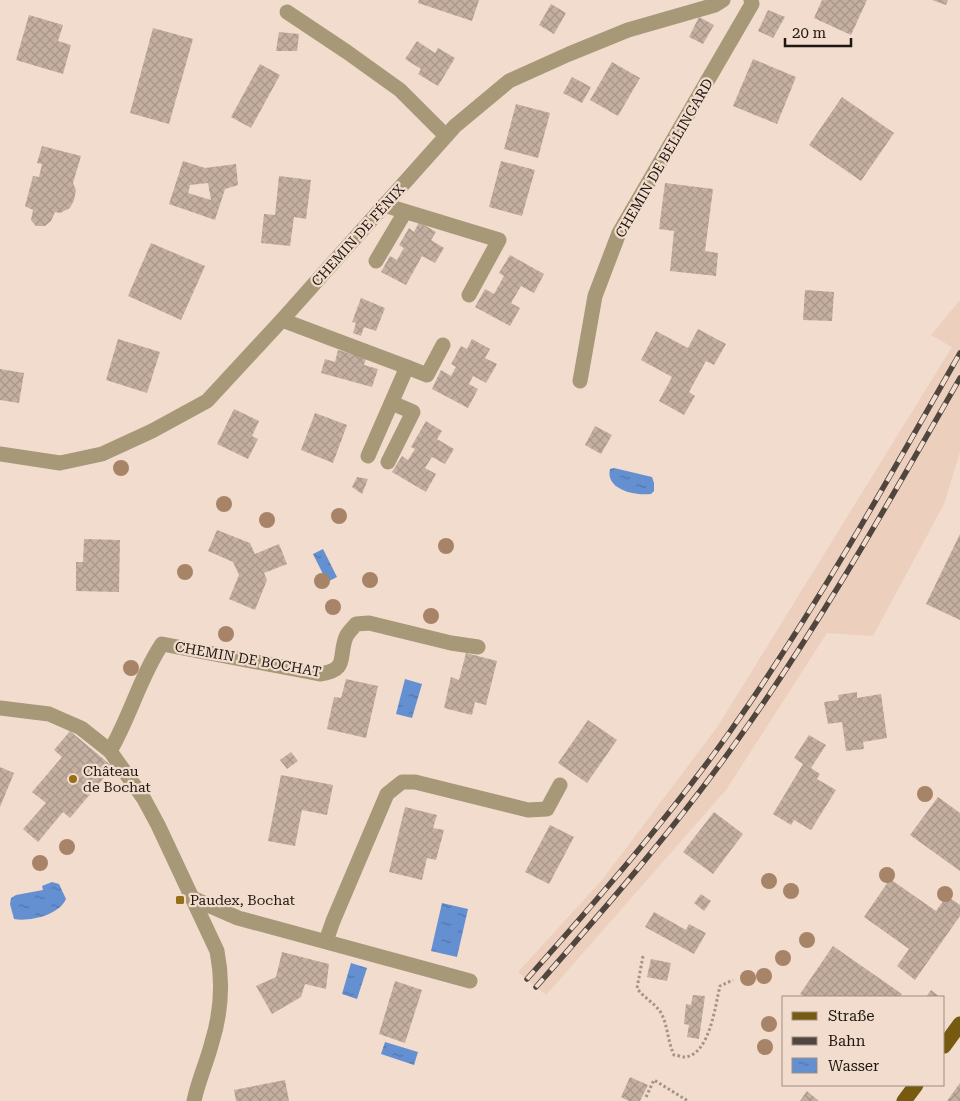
<svg xmlns="http://www.w3.org/2000/svg" width="960" height="1101" font-family="'Roboto Serif',serif">
<style>
.built{fill:#eccfbd}
.water{fill:url(#water-ripples)}
.building{fill:url(#building-cross-hatch);fill-rule:evenodd}
.lines{fill:none;stroke-linecap:round;stroke-linejoin:round}
.path{stroke:#a49388;stroke-width:3;stroke-dasharray:2.5 2.5;stroke-linecap:butt}
.minor{stroke:#a79877;stroke-width:15}
.major{stroke:#765a0f;stroke-width:15}
.rail-casing{stroke:#50463e;stroke-width:5.5}
.rail{stroke:#f2dccd;stroke-width:4;stroke-dasharray:11;stroke-linecap:butt}
.tree{fill:#a78367}
.poi-dot{fill:#976f1a;stroke:#f2dccd;stroke-width:2}
.labels{text-anchor:middle;dominant-baseline:central;stroke-width:4.5;stroke-linejoin:round;paint-order:stroke}
.street-label{font-size:14px;fill:#1f1812;stroke:#f2dccd}
.poi-label{font-size:14px;fill:#1f1812;stroke:#f2dccd;text-anchor:start}
</style>
<defs>
<pattern id="water-ripples" width="26" height="14" patternUnits="userSpaceOnUse" patternTransform="scale(1.25)"><rect width="26" height="14" fill="#6490d1"/><path d="M2 4q2-2 4 0t4 0M15 11q2-2 4 0t4 0" fill="none" stroke="#5275a8"/></pattern>
<pattern id="building-cross-hatch" width="8" height="8" patternUnits="userSpaceOnUse" patternTransform="scale(1.25)"><rect width="8" height="8" fill="#c4afa0"/><path d="M0 0l8 8M0 8l8-8" fill="none" stroke="#a89689"/></pattern>
</defs>
<rect width="100%" height="100%" fill="#f2dccd"/>
<polygon class="built" points="960,300 960,452 944,504 873,636 827,633 726,790 546,995 518,972 602,880 718,726 952,347 931,335"/>
<g class="water">
<path d="M614 468 652 477 654 483V491L651 494C636 496 605 490 610 469Z"/>
<polygon points="323,549 337,577 327,582 313,554"/>
<polygon points="405,679 422,684 412,718 396,714"/>
<path d="M52 882 59 884 66 899C59 915 30 922 14 919L10 904 11 898 16 895 43 890 42 886Z"/>
<polygon points="442,903 468,909 457,957 431,951"/>
<polygon points="351,963 367,968 357,999 342,994"/>
<polygon points="385,1042 418,1052 414,1065 381,1054"/>
</g>
<g class="building">
<polygon points="419,0 479,0 472,21 418,3"/>
<polygon points="822,0 867,0 851,35 814,18"/>
<polygon points="932,0 948,0 946,5"/>
<polygon points="551,4 566,13 554,34 539,25"/>
<polygon points="768,10 785,17 773,38 758,31"/>
<polygon points="29,15 63,25 58,41 71,45 63,74 16,60"/>
<polygon points="699,17 714,25 703,44 689,37"/>
<polygon points="153,28 193,39 169,124 130,113"/>
<polygon points="279,32 299,34 297,51 276,51"/>
<polygon points="417,41 435,53 438,48 455,58 438,86 418,74 421,69 405,59"/>
<polygon points="753,59 796,77 777,124 733,106"/>
<polygon points="612,62 640,78 618,116 590,100"/>
<polygon points="260,64 280,75 251,128 231,117"/>
<polygon points="572,77 591,87 582,103 563,93"/>
<polygon points="842,97 894,133 861,181 809,145"/>
<polygon points="516,104 550,113 538,158 504,149"/>
<polygon points="42,146 81,156 73,183 76,190 74,200 70,208 60,213 55,212 51,221 45,226 36,226 31,220 33,210 25,206 33,176 39,177 42,164 37,163"/>
<path d="M183 161 205 168 236 164 238 185 225 189 215 220 169 204ZM208 183 211 200 188 193 190 185Z"/>
<polygon points="501,161 535,170 522,216 489,207"/>
<polygon points="279,176 311,180 306,219 294,217 290,246 261,243 264,214 275,215"/>
<polygon points="665,183 713,189 705,251 718,253 716,276 670,271 674,231 659,229"/>
<polygon points="419,222 436,232 431,240 444,248 435,263 422,256 406,285 381,272 390,256 397,260 404,248 399,245 409,228 414,232"/>
<polygon points="151,243 205,266 181,320 128,296"/>
<polygon points="510,255 544,274 534,293 521,286 511,303 520,308 510,326 475,307 485,289 494,294 504,276 499,273"/>
<polygon points="805,290 834,292 832,321 803,320"/>
<polygon points="361,298 385,308 376,331 364,327 361,336 353,333 356,323 352,322"/>
<polygon points="698,329 726,344 714,365 706,361 689,392 695,396 684,415 659,401 672,377 641,360 656,331 688,348"/>
<polygon points="118,339 160,352 147,393 106,380"/>
<polygon points="472,339 490,349 485,358 497,364 486,383 473,376 469,384 478,389 468,408 432,389 441,370 451,376 456,367 451,364 461,346 467,349"/>
<polygon points="338,350 366,358 364,365 378,369 372,387 321,373 325,359 335,362"/>
<polygon points="0,369 24,373 19,403 0,400"/>
<polygon points="234,409 259,421 252,436 258,439 248,459 217,444"/>
<polygon points="315,413 347,425 333,463 301,450"/>
<polygon points="426,421 442,431 437,439 454,449 445,464 432,457 425,468 436,474 426,492 392,472 402,456 408,460 415,449 411,447"/>
<polygon points="595,426 612,435 601,454 585,445"/>
<polygon points="357,477 368,479 362,494 352,487"/>
<polygon points="217,530 250,543 255,554 279,544 287,564 264,573 267,580 255,610 229,599 239,575 233,562 208,551"/>
<polygon points="960,534 960,620 926,604"/>
<polygon points="84,539 120,540 119,592 76,591 76,562 83,562"/>
<polygon points="466,653 497,661 486,705 475,702 472,715 444,708 451,677 459,680"/>
<polygon points="346,679 378,686 366,738 327,729 334,697 341,698"/>
<polygon points="857,692 857,698 881,694 887,738 863,742 864,749 846,751 842,722 828,724 824,702 839,700 838,695"/>
<polygon points="588,720 617,740 587,783 558,763"/>
<polygon points="70,731 113,767 70,818 63,812 38,842 23,829 46,803 32,792 62,757 54,750"/>
<polygon points="809,735 826,745 811,768 820,774 817,779 836,790 811,830 794,820 791,825 773,814 803,764 794,758"/>
<polygon points="291,752 298,761 287,769 280,760"/>
<polygon points="0,767 14,773 0,807"/>
<polygon points="281,775 333,785 327,815 302,810 295,846 268,841"/>
<polygon points="938,797 960,813 960,871 910,835"/>
<polygon points="405,807 437,815 433,828 444,830 436,860 427,858 422,880 389,872"/>
<polygon points="714,812 743,834 713,874 683,852"/>
<polygon points="550,825 574,837 549,884 525,872"/>
<polygon points="890,879 936,911 947,896 960,905 960,916 915,980 897,966 909,949 864,917"/>
<polygon points="701,894 711,901 704,911 694,903"/>
<polygon points="654,912 686,930 689,924 706,933 694,954 645,927"/>
<polygon points="833,946 902,994 900,997 805,997 800,994"/>
<polygon points="282,952 329,964 326,989 305,984 301,997 272,1014 256,986 276,977"/>
<polygon points="651,959 671,963 667,981 647,977"/>
<polygon points="395,981 422,990 405,1043 379,1034"/>
<polygon points="931,990 940,997 926,997"/>
<polygon points="693,995 705,996 699,1039 687,1037 689,1025 684,1024 686,1004 691,1005"/>
<polygon points="630,1077 648,1085 640,1101 629,1101 621,1097"/>
<polygon points="285,1080 289,1101 236,1101 234,1090"/>
<polygon points="960,1083 960,1101 947,1101"/>
<polygon points="807,1091 819,1101 800,1101"/>
</g>
<g class="lines">
<g class="path">
<path d="M643 956 637 988C644 999 658 1004 663 1017 668 1029 668 1042 674 1055 677 1055 682 1057 685 1057 710 1054 715 1006 720 986L733 980"/>
<polyline points="646,1097 654,1080 688,1101"/>
</g>
<g class="minor">
<polyline points="287,12 347,52 400,90 446,136"/>
<polyline points="384,205 499,240 469,295"/>
<polyline points="376,261 405,212"/>
<polyline points="282,320 407,367 368,456"/>
<polyline points="407,367 427,375 443,345"/>
<polyline points="580,381 595,296 619,233 752,4 751,0"/>
<polyline points="0,454 60,463 102,454 152,431 207,401 282,320 455,126 509,81 569,54 628,30 715,5 723,0"/>
<polyline points="388,462 413,412 392,403"/>
<path d="M0 708 49 714 81 728 110 751 144 799 158 825 217 951C223 981 221 1013 212 1042 207 1062 198 1081 194 1101"/>
<path d="M110 751C130 717 140 677 162 644L320 674C349 670 338 657 346 637 348 632 353 628 356 624L369 623 451 643 478 647"/>
<polyline points="192,898 238,918 470,981"/>
<polyline points="326,941 333,921 387,794 402,782 415,782 528,810 547,809 560,785"/>
</g>
<g class="major">
<polyline points="944,1046 960,1024"/>
<polyline points="904,1101 916,1085"/>
</g>
<defs>
<g id="rail">
<path d="M527 979C597 900 667 820 729 733 814 612 887 482 960 353"/>
<path d="M536 987C607 906 677 826 739 738 821 623 890 500 960 378"/>
</g>
</defs>
<use href="#rail" class="rail-casing"/>
<use href="#rail" class="rail"/>
</g>
<g class="tree">
<circle cx="121" cy="468" r="8"/>
<circle cx="224" cy="504" r="8"/>
<circle cx="339" cy="516" r="8"/>
<circle cx="267" cy="520" r="8"/>
<circle cx="446" cy="546" r="8"/>
<circle cx="185" cy="572" r="8"/>
<circle cx="370" cy="580" r="8"/>
<circle cx="322" cy="581" r="8"/>
<circle cx="333" cy="607" r="8"/>
<circle cx="431" cy="616" r="8"/>
<circle cx="226" cy="634" r="8"/>
<circle cx="131" cy="668" r="8"/>
<circle cx="925" cy="794" r="8"/>
<circle cx="67" cy="847" r="8"/>
<circle cx="40" cy="863" r="8"/>
<circle cx="887" cy="875" r="8"/>
<circle cx="769" cy="881" r="8"/>
<circle cx="791" cy="891" r="8"/>
<circle cx="945" cy="894" r="8"/>
<circle cx="807" cy="940" r="8"/>
<circle cx="783" cy="958" r="8"/>
<circle cx="764" cy="976" r="8"/>
<circle cx="748" cy="978" r="8"/>
<circle cx="769" cy="1024" r="8"/>
<circle cx="765" cy="1047" r="8"/>
</g>
<g class="poi-dot">
<circle cx="73" cy="779" r="5"/>
<rect x="175" y="895" width="10" height="10" rx="2.5"/>
</g>
<g class="labels">
<g class="street-label">
<text transform="translate(664 158) rotate(-60)">CHEMIN DE BELLINGARD</text>
<text transform="translate(358 235) rotate(-48)">CHEMIN DE FÉNIX</text>
<text transform="translate(248 659) rotate(10)">CHEMIN DE BOCHAT</text>
</g>
<g class="poi-label">
<text x="83" y="771">Château<tspan x="83" dy="16">de Bochat</tspan></text>
<text x="190" y="900">Paudex, Bochat</text>
</g>
</g>
<rect x="782" y="996" width="162" height="90" fill="#f2dccd" stroke="#9e8e82"/>
<rect x="792" y="1012" width="25" height="8" fill="#765a0f" stroke="#9e8e82"/>
<text x="828" y="1021" font-size="15" fill="#1f1812">Straße</text>
<rect x="792" y="1037" width="25" height="8" fill="#50463e" stroke="#9e8e82"/>
<text x="828" y="1046" font-size="15" fill="#1f1812">Bahn</text>
<rect x="792" y="1058" width="25" height="15" fill="url(#water-ripples)" stroke="#9e8e82"/>
<text x="828" y="1071" font-size="15" fill="#1f1812">Wasser</text>
<path d="M785 38v8h66v-8" fill="none" stroke="#1f1812" stroke-width="2.5"/>
<text x="792" y="38" font-size="15" fill="#1f1812" stroke="#f2dccd" stroke-width="4" paint-order="stroke">20 m</text>
</svg>
